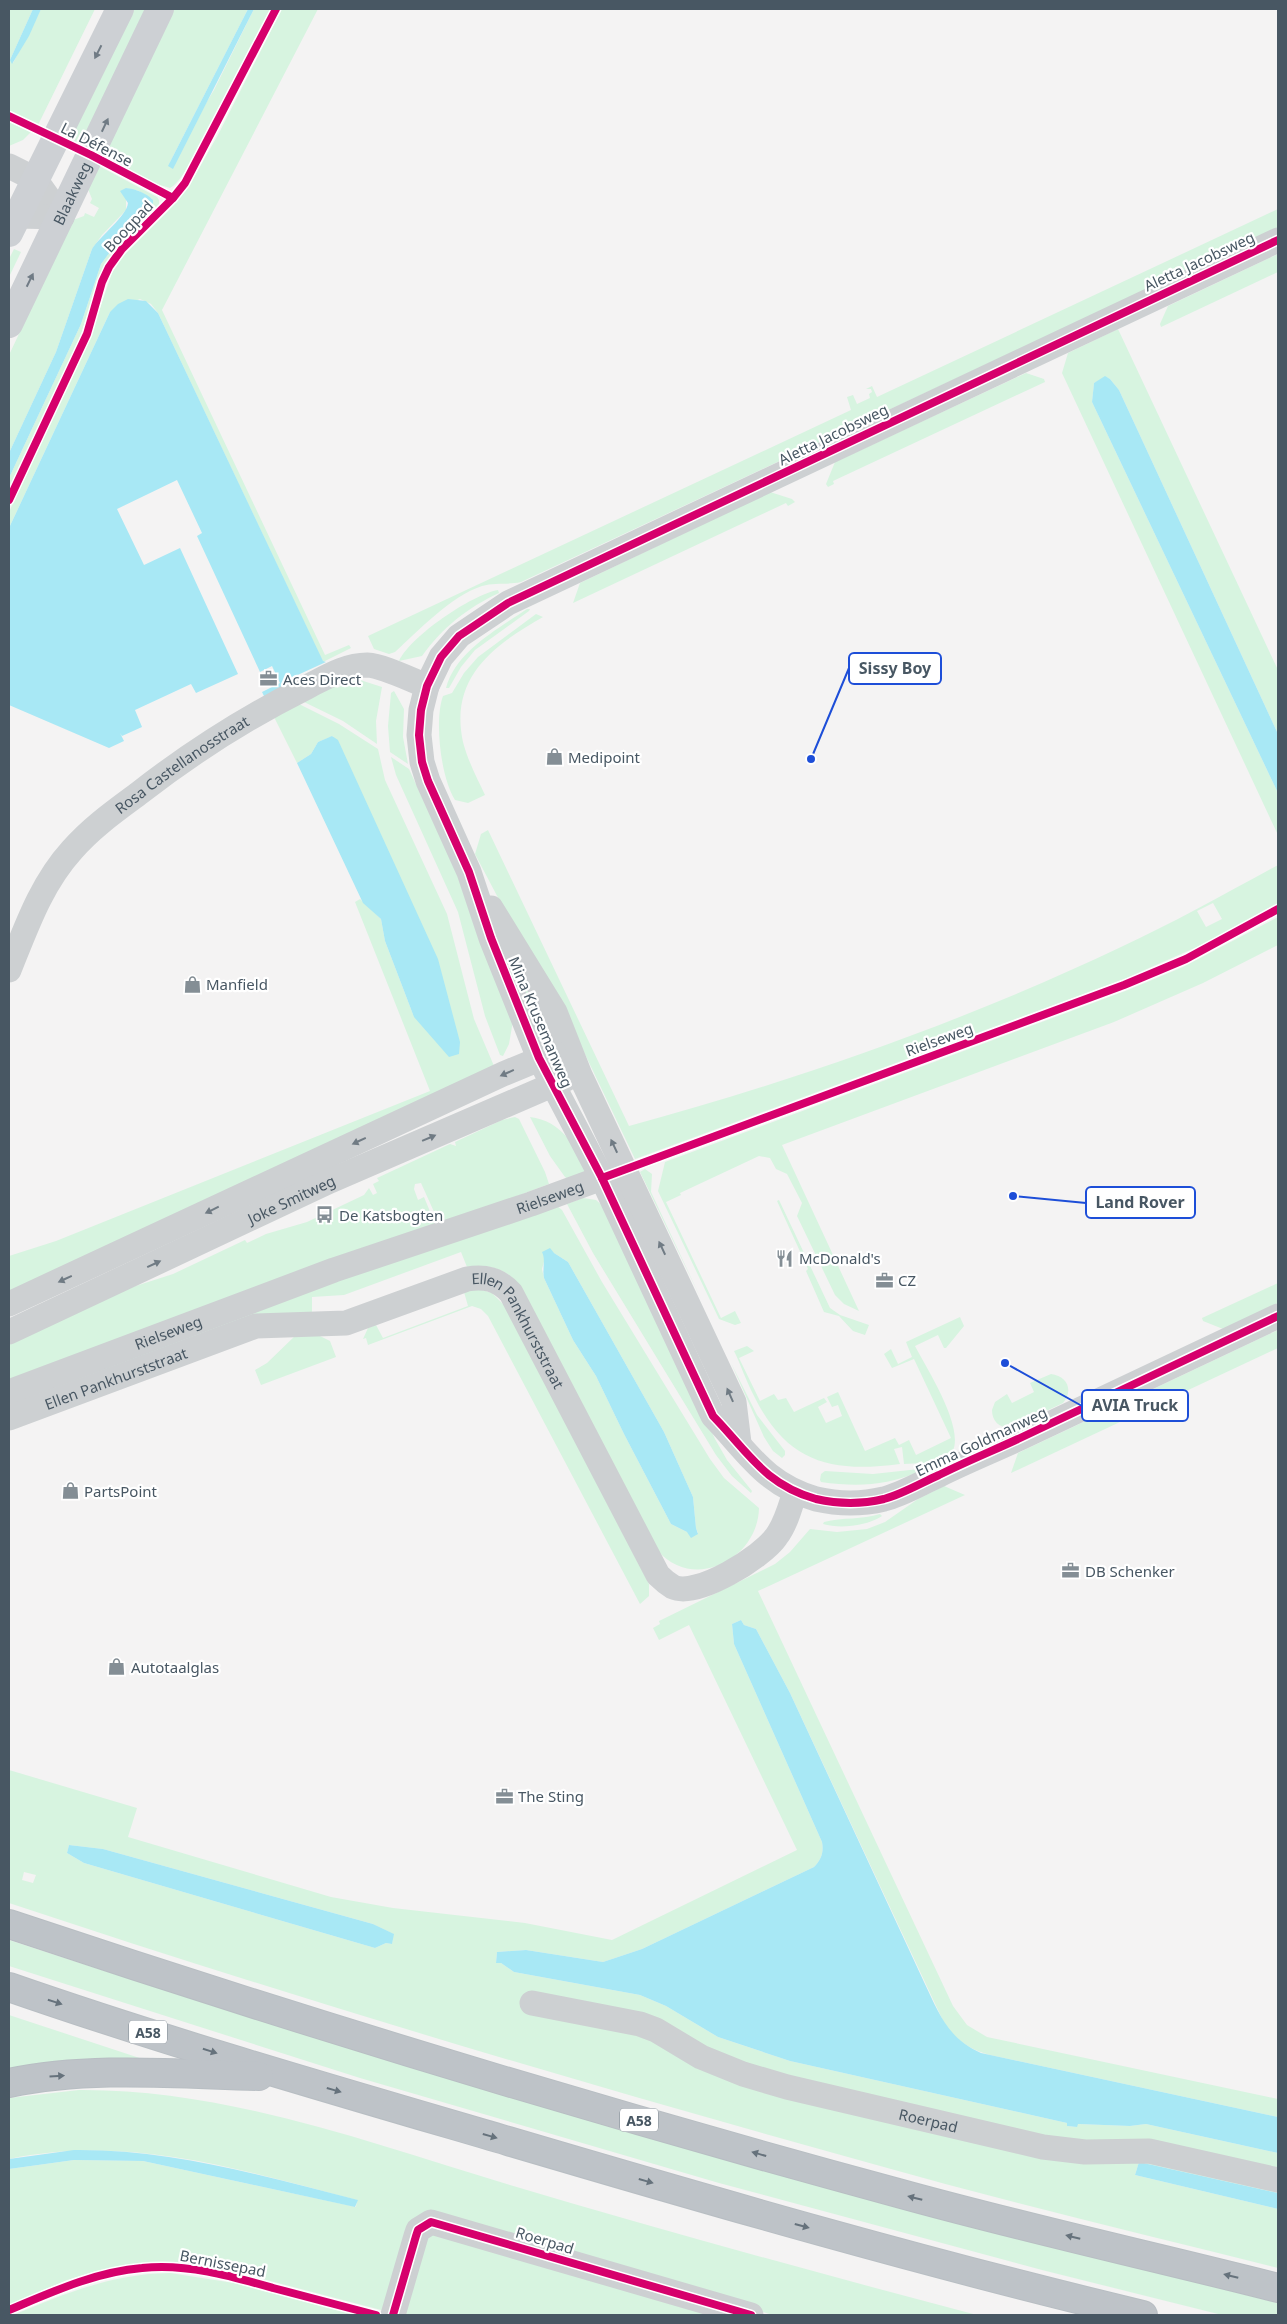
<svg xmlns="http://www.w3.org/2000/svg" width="1287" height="2324" font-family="'Noto Sans',sans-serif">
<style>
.green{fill:#d7f4e0;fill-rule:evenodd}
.water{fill:#a8e8f5}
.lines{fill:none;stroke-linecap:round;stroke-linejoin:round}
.motorway-casing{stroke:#b8bec3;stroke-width:30}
.minor{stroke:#cdd0d2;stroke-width:25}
.secondary{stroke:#cdd0d4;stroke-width:28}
.motorway{stroke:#bec3c8;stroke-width:28}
.cycleway-casing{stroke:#fff;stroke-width:11}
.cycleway{stroke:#d6006c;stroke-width:8}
.oneway{fill:#707b85}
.oneway2{fill:#707b84}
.oneway3{fill:#66727c}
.labels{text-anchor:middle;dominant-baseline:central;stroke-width:4.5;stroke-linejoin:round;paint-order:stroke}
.shield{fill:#fff;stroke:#7f8992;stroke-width:1}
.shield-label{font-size:14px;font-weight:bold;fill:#485763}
.street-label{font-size:15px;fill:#485763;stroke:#fff}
.poi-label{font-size:15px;fill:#485763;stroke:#fff;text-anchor:start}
.leader{fill:none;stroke:#1d4ed8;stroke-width:2}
.callout-dot{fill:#1d4ed8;stroke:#fff;stroke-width:2}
.callout{fill:#fff;stroke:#1d4ed8;stroke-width:2}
.callout-label{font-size:16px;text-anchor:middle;font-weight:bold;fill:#485763}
</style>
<rect width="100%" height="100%" fill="#f4f3f3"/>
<g class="green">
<polygon points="9,9 33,9 10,60 13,63 41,9 95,9 38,125 9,111"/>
<polygon points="132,9 147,9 82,146 67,139"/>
<path d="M172 9H248L168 166 214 90 254 9H271C258 34 188 184 170 188L150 182 104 156Z"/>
<polygon points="282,9 318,9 162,310 325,655 349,645 351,648 323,662 158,313 151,304 140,299 110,312 9,528 9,512 88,343 112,273 123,256 167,212 193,179 218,135"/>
<polygon points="9,122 31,132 23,140 9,146"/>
<polygon points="99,166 157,197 159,200 159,205 116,249 101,273 79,340 9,489 9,478 81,324 101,264 116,244 152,208 152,199 139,191 126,188 126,210 102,235 92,249 56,352 9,453 9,355 73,220 84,216 85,213 94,217 99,208 90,203 92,199 88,189"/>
<path d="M1278 209V228L521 582C508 585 495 582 482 586 451 596 418 631 395 652L389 654 374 649 368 636 851 410 847 397 853 395 857 404 870 398 869 394 872 392 871 389H866L872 386 877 397Z"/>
<polygon points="14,249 21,252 9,277 9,259"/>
<polygon points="1278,254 1278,272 1161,327 1160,324 1168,306"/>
<polygon points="1118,329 1278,670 1278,734 1119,390 1110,379 1106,377 1094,383 1092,402 1278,793 1278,835 1062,373 1068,353"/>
<polygon points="1026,373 1044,379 1045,382 833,481 834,484 828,487 826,484 835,462"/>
<polygon points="770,492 792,499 795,502 788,506 786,503 573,603 580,583"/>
<path d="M498 590 499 593C467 608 443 627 422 656L399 661C411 636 471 595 498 590Z"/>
<path d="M527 609H530L529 611 475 650 461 667 449 688H446C456 651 498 629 527 609Z"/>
<path d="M536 614 543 617C494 645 449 677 463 742 468 761 477 778 485 795L468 803 455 800C441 778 434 721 443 696L452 693 464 673 478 657Z"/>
<polygon points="357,679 382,687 376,721 377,744 343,721 304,702 336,685 337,688"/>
<polygon points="394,691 404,709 403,737 408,764 390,752 388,726 391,693"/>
<polygon points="299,704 339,724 378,749 385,780 447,914 474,1019 494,1066 9,1293 9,1256 56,1241 430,1091 355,902 360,899 381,919 385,941 414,1017 333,736 318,742 311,754 297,763 274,717"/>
<polygon points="391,757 409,769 455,869 513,1021 509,1044 503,1056 500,1055 485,1016 458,912 396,775"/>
<path d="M488 830 629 1126C798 1080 963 1022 1121 947 1175 922 1226 893 1278 865V903L1206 943 1124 979 635 1159 572 1027 516 932 475 854 481 834ZM1213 903 1222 919 1206 927 1197 911Z"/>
<polygon points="1278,917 1278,945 1203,983 1114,1022 782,1145 859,1311 844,1304 835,1295 797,1216 802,1203 787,1174 776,1169 770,1158 759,1156 680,1193 681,1195 666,1202 721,1318 735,1311 741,1323 735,1325 719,1319 658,1191 665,1162 1128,990 1183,967"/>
<polygon points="524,974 549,1015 536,1021 515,978"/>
<polygon points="515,1117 519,1119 545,1172 549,1184 440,1225 421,1183 415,1184 414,1189 418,1200 424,1197 436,1226 9,1383 9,1340 117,1292 173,1274 245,1240 247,1243 266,1234 307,1222 364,1195 369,1188 373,1195 377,1193 373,1184 379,1181 377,1178 450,1144 456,1146 455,1142 502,1120"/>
<path d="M530 1117C562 1121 574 1146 589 1170L568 1179 565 1177 550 1156Z"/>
<polygon points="645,1169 652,1174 651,1192 702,1301 640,1172"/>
<polygon points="583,1198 596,1200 605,1208 625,1247 715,1439 727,1460 752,1491 751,1493 732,1476 716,1455 593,1253 567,1204"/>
<polygon points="779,1200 830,1308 840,1315 869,1325 865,1335 853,1331 839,1316 824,1312 806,1271 808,1269 777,1201"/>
<path d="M557 1206 562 1210 602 1282 710 1459 724 1478 759 1508C758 1559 694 1592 658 1551L514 1279C500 1267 485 1264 467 1267L461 1252 344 1295 312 1297V1313L9 1407V1401L333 1279ZM554 1253 568 1262 664 1432 693 1497 696 1528 698 1533 687 1532 671 1524 624 1434 596 1376 573 1340 544 1278 542 1269 545 1258Z"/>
<polygon points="1278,1283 1278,1303 1223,1329 1203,1321 1202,1318"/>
<polygon points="479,1289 492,1293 505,1306 649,1584 649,1596 640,1604 488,1316 481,1309 472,1306 368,1345 366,1338 363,1339 368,1328 376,1325 383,1338 468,1306 464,1292"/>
<path d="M960 1317 964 1326 946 1348H944L938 1335 915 1346C925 1366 975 1442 946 1458 935 1464 916 1463 904 1464L902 1447 894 1449 900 1464C831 1473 787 1463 754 1396 746 1381 741 1365 734 1351L747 1346 754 1351 739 1358 760 1401 774 1394 778 1400 786 1398 794 1412 824 1398 827 1402 818 1407 826 1423 842 1416 838 1405 832 1407 827 1397 838 1392 865 1451 895 1438 899 1445 909 1440 916 1455 951 1438 914 1359 892 1368 884 1354 891 1349 898 1364 912 1357 906 1342Z"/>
<polygon points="1278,1330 1278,1348 1011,1473 1018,1453"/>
<polygon points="318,1335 330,1341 336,1357 261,1385 255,1370 267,1363 295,1336"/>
<polygon points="731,1363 757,1415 785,1451 785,1455 782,1458 773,1451 764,1437"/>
<path d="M1051 1374C1067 1376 1074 1390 1063 1403L1011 1428C999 1428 992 1421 992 1410L995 1402 1007 1394 1012 1403 1034 1392 1030 1383Z"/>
<path d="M919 1469 918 1472C886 1486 856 1487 821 1482L820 1480 821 1474 825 1471 873 1474Z"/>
<path d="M944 1486 965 1495 758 1591 953 2006 967 2025 987 2037 1278 2099V2117L990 2055C971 2050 957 2041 945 2025L790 1693 756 1629 744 1625 741 1620 732 1624 734 1644 822 1842C824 1853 821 1860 814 1867L642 1949 603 1962 526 1950 497 1952 496 1962 501 1963 514 1972 640 1995 666 2006 718 2037 790 2061 1067 2123V2126L1077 2127V2124L1130 2126 1146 2124 1278 2153V2174L1150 2146H1091L1048 2142 790 2082 717 2058 660 2026 639 2018 529 1997 527 2007 642 2030 657 2036 687 2056 712 2068 787 2093 1047 2153 1091 2158 1148 2157 1278 2186V2193L1139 2162 1135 2175 1278 2209V2268C1143 2234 1007 2202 873 2164 583 2084 295 1998 9 1903V1770L137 1808 128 1837 331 1897 393 1908 525 1923 612 1940 797 1850 689 1625 659 1640 653 1628 660 1624 659 1621 775 1564 790 1552 810 1529 837 1532 867 1529 885 1522 918 1499ZM69 1845 103 1849 373 1924 393 1934 392 1944 386 1943 375 1948 84 1863 67 1853ZM24 1872 36 1875 33 1883 22 1880Z"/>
<path d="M880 1514 882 1516C867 1526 840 1529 823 1524L824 1522C843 1517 862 1520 880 1514Z"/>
<path d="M9 1940C200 2002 392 2063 586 2119 815 2186 1046 2245 1278 2303V2315H1222L1042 2270 719 2183 360 2078 9 1966Z"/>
<polygon points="9,2015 176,2070 9,2077"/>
<path d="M79 2090C227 2089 370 2143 510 2185 665 2231 821 2274 977 2315H773L434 2215 385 2311 236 2272 173 2262 125 2265 96 2271 67 2280 9 2305V2169L74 2160 143 2161 356 2207 357 2200C241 2170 130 2134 9 2159V2098Z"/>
<polygon points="431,2233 731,2315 400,2315 418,2250"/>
<path d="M170 2273 234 2283 356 2315H13C67 2293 111 2274 170 2273Z"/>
</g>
<g class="water">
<polygon points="33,9 41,9 29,36 12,64 10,60"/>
<polygon points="248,9 254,9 173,169 168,166"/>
<path d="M126 188C136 189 146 193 153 200V206L116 244 101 264 81 324 9 478V453L56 352 92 249C100 236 127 216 128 203L120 191Z"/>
<polygon points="128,299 146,301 158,313 323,661 326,662 291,678 293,683 265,698 262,692 280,683 272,666 260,672 197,536 202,533 177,480 117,509 144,565 180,548 238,674 196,693 191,684 135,710 142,727 122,736 120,733 124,741 109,748 9,705 9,528 110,312 118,304"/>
<polygon points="1105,376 1110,379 1119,390 1278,734 1278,793 1092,402 1094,383"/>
<polygon points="332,736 338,740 438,959 460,1042 459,1054 449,1057 414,1017 385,941 381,919 363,903 297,763 311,754 318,742"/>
<path d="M550 1248 554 1253 568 1262 664 1432 693 1497 696 1528 698 1534 691 1538 687 1532 671 1524 624 1434 596 1376 573 1340 544 1278C542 1269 546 1260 542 1252Z"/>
<path d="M741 1620 744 1625 756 1629 790 1693 924 1982C939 2013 947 2038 981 2053L1278 2117V2153L1146 2124 1130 2126 1078 2124 1077 2127 1067 2126V2123L790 2061 718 2037 666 2006 640 1995 514 1972 501 1963H496L497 1952 526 1950 603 1962 642 1949 814 1867C821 1860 824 1853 822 1842L734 1644 732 1624Z"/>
<polygon points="69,1845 103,1849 373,1924 394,1934 392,1944 386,1943 375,1948 84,1863 67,1853"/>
<path d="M74 2150C173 2149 263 2176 358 2200L355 2207 143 2161 74 2160 9 2169V2159Z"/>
<polygon points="1139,2162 1278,2193 1278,2209 1135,2175"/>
</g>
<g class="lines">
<defs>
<g id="motorway">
<path d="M9 1924C302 2022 599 2112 898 2193 1024 2228 1152 2256 1278 2288"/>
<path d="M9 1987C173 2044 341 2092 508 2141 718 2203 929 2264 1143 2315"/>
<path d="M9 2083C90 2066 177 2074 259 2076"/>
</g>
</defs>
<use href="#motorway" class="motorway-casing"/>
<g class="minor">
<polyline points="9,166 35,179 62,217"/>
<polyline points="9,212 17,216 62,217"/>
<path d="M1278 240 508 603 459 636 441 657 427 686 421 710 419 735 422 762 428 781 469 872 491 938 539 1058 602 1178 713 1416C748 1452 764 1484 816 1499 838 1504 863 1504 884 1499 903 1494 921 1483 939 1475 965 1462 992 1451 1018 1439 1105 1398 1192 1357 1278 1316"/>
<polyline points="491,908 555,1012 580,1075 734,1402 739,1443"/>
<path id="s1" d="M9 970C26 928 41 884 72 850 91 828 115 811 138 794 193 751 245 718 307 687 325 678 345 665 367 665 384 666 411 680 427 686"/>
<polyline points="9,1304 503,1074 554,1053"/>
<path id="s2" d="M9 1332 330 1181 566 1079"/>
<path id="s3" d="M9 1392 334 1270 531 1204 602 1178"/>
<path id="s4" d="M9 1418 256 1326 346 1323 467 1279C485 1276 498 1279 511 1293L658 1575C662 1579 668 1584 673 1587 697 1598 762 1557 776 1537 786 1524 790 1507 795 1492"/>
<path id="s5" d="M532 2003 640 2024 656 2030 701 2057 743 2074 787 2087 1043 2147 1085 2152 1149 2151 1278 2180"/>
<polyline points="393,2315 416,2236 418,2230 431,2222 751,2315"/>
</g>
<g class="secondary">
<polyline points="9,233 120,9"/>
<path id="s6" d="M9 324 160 9"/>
</g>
<use href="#motorway" class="motorway"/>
<defs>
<g id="cycleway">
<polyline points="9,116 91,155 173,198"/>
<path d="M1278 240 508 603 459 636 441 657 427 686 421 710 419 735 422 762 428 781 469 872 491 938 539 1058 602 1178 713 1416C748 1452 764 1484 816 1499 838 1504 863 1504 884 1499 903 1494 921 1483 939 1475 965 1462 992 1451 1018 1439 1105 1398 1192 1357 1278 1316"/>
<polyline points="9,500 87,334 102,282 109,267 122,249 173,198 185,183 276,9"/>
<polyline points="602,1178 1124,985 1186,959 1278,909"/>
<path d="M9 2310C52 2292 95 2272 142 2268 186 2263 231 2276 273 2288 308 2297 342 2306 376 2315"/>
<polyline points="393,2315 416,2236 418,2230 431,2222 751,2315"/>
</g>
</defs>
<use href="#cycleway" class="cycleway-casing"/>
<use href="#cycleway" class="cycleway"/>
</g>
<defs><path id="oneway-solid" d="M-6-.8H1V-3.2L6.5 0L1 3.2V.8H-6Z" transform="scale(1.25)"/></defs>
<g class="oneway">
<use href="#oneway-solid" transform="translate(98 52) rotate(117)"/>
<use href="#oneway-solid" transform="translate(105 125) rotate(-65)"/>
<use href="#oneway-solid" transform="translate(30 280) rotate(-64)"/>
</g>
<g class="oneway2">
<use href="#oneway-solid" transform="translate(507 1073) rotate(156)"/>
<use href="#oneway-solid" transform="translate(429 1138) rotate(-23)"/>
<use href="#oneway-solid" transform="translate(359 1141) rotate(155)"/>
<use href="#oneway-solid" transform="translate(614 1146) rotate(-115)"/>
<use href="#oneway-solid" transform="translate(212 1210) rotate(154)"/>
<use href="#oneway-solid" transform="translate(662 1248) rotate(-115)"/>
<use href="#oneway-solid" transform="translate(154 1264) rotate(-25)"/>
<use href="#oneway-solid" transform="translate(65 1279) rotate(155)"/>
<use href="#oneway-solid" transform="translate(730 1395) rotate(-114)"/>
</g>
<g class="oneway3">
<use href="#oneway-solid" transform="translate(55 2002) rotate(18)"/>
<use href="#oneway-solid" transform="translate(210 2051) rotate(18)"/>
<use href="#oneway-solid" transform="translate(57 2076) rotate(-3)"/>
<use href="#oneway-solid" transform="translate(334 2090) rotate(16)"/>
<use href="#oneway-solid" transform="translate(490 2136) rotate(16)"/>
<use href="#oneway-solid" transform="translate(759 2154) rotate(-164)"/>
<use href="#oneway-solid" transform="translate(646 2181) rotate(16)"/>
<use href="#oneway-solid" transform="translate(915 2198) rotate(-166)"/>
<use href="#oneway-solid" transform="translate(802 2226) rotate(15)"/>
<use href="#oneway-solid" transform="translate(1073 2237) rotate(-166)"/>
<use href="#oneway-solid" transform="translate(1231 2276) rotate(-166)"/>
</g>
<defs>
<symbol id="office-bare" viewBox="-9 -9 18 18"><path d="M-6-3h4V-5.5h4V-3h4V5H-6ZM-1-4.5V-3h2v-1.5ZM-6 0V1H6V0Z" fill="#848e95" stroke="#fff" stroke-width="2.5" paint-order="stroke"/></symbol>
<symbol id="shop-bare" viewBox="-9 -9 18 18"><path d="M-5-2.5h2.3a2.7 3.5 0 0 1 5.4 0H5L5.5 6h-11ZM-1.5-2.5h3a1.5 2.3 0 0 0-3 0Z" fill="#848e95" stroke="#fff" stroke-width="2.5" paint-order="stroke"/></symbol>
<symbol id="bus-bare" viewBox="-9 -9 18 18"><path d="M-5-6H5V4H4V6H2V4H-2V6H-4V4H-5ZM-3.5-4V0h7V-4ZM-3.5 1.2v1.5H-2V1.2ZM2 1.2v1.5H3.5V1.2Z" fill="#848e95" stroke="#fff" stroke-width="2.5" paint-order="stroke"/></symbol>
<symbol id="restaurant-bare" viewBox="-9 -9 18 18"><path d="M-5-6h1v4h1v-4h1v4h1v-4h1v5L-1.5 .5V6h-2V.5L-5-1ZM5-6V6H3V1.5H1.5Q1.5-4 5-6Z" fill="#848e95" stroke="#fff" stroke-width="2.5" paint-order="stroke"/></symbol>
</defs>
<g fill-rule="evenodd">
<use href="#office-bare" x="256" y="666" width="25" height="25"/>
<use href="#shop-bare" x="542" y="744" width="25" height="25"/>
<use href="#shop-bare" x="180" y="972" width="25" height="25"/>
<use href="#bus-bare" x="312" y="1202" width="25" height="25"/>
<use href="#restaurant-bare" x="772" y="1246" width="25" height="25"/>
<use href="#office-bare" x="872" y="1268" width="25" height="25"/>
<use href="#shop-bare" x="58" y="1478" width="25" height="25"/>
<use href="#office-bare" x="1058" y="1558" width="25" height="25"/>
<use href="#shop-bare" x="104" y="1654" width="25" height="25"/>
<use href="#office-bare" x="492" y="1784" width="25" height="25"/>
</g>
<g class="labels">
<g class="shield">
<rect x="129" y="2020.5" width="38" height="23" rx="4"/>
<rect x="620" y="2108.5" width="38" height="23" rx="4"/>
</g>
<g class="shield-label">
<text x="148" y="2032">A58</text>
<text x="639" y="2120">A58</text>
</g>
<g class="street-label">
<text transform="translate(97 144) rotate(27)">La Défense</text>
<text stroke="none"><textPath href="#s6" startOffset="145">Blaakweg</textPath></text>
<text transform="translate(128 226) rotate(-47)">Boogpad</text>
<text transform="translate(1199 261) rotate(-25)">Aletta Jacobsweg</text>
<text transform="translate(833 434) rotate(-26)">Aletta Jacobsweg</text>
<text stroke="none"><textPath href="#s1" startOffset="276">Rosa Castellanosstraat</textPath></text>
<text transform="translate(541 1022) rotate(67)">Mina Krusemanweg</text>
<text transform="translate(939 1039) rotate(-20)">Rielseweg</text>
<text stroke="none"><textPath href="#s3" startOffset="575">Rielseweg</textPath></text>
<text stroke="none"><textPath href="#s2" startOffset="312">Joke Smitweg</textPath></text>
<text stroke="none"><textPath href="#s3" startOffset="170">Rielseweg</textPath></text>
<text stroke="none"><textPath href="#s4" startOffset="562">Ellen Pankhurststraat</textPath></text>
<text stroke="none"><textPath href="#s4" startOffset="114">Ellen Pankhurststraat</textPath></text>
<text transform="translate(981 1441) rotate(-25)">Emma Goldmanweg</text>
<text stroke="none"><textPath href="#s5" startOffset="416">Roerpad</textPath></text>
<text transform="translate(545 2240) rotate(17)">Roerpad</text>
<text transform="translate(223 2263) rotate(11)">Bernissepad</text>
</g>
<g class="poi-label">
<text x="283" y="679">Aces Direct</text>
<text x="568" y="757">Medipoint</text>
<text x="206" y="984">Manfield</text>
<text x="339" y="1215">De Katsbogten</text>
<text x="799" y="1258">McDonald's</text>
<text x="898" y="1280">CZ</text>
<text x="84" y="1491">PartsPoint</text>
<text x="1085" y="1571">DB Schenker</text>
<text x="131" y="1667">Autotaalglas</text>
<text x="518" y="1796">The Sting</text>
</g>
</g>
<path class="leader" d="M811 759L849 668M1013 1196L1086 1203M1005 1363L1082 1406"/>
<g class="callout-dot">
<circle cx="811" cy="759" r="5"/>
<circle cx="1013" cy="1196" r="5"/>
<circle cx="1005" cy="1363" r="5"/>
</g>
<g class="callout">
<rect x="849" y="653" width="92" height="31" rx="5"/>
<rect x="1086" y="1187" width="109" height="31" rx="5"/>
<rect x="1082" y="1390" width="106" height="31" rx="5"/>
</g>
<g class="callout-label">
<text x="895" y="674">Sissy Boy</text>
<text x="1140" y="1208">Land Rover</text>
<text x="1135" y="1411">AVIA Truck</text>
</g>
<rect width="1287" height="2324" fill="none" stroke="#485763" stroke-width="20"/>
</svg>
